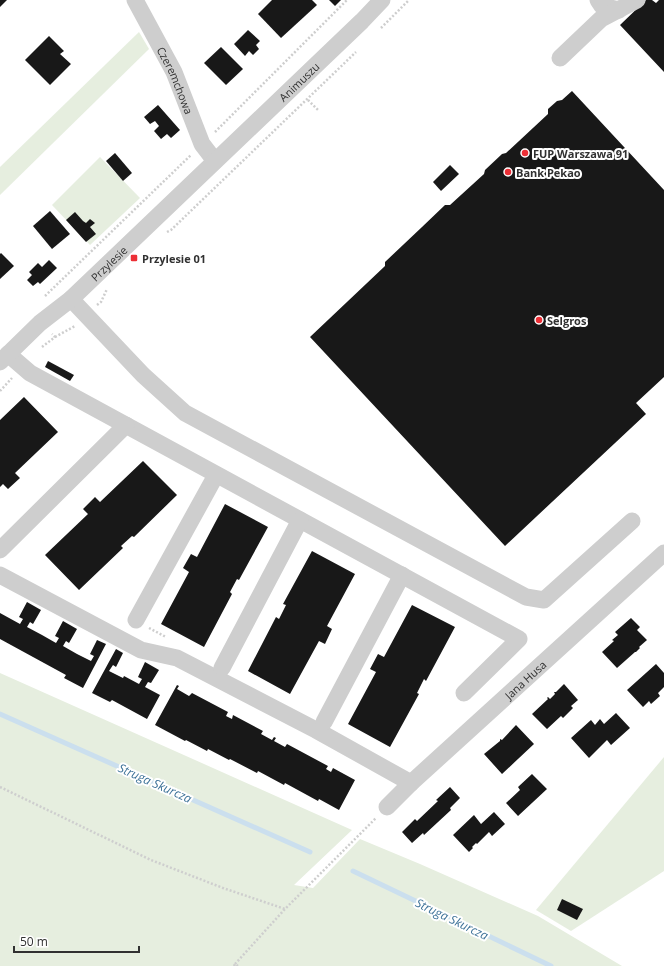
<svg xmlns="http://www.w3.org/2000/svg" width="664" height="966" font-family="'Open Sans',sans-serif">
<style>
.green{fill:#e6eedf}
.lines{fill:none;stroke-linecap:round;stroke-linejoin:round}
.stream{stroke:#cbdfee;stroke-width:5}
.building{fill:#181818}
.path{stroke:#cecece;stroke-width:2.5;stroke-dasharray:2 2;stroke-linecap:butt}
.minor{stroke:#cecece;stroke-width:17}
.poi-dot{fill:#ec2f36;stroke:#fff;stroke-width:1.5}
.labels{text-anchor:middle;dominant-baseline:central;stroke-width:4;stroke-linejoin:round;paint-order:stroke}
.street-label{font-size:11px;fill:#313131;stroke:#fff}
.poi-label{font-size:11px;font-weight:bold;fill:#313131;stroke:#fff;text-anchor:start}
.water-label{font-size:12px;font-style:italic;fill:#3b7097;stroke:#fff}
</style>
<rect width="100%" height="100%" fill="#fff"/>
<g class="green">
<polygon points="139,32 149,49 0,195 0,167"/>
<polygon points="100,157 140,198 90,245 52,205"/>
<polygon points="0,673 352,830 294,885 313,888 360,839 420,864 538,916 622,966 0,966"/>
<polygon points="664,757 664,871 571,931 536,910"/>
</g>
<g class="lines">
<g class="stream">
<polyline points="0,714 310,852"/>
<polyline points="353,871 551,966"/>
</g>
</g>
<g class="building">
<polygon points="0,0 7,0 0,7"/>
<polygon points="272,0 312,0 317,5 281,38 258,14"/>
<polygon points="329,0 341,0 335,6"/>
<polygon points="646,0 652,0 656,3 659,0 664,0 664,72 620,25"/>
<polygon points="248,30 260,41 256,45 259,49 253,55 249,51 245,56 234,44"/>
<polygon points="49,36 64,51 60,54 71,64 50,85 25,60"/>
<polygon points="221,47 243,69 226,85 204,63"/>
<polygon points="572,91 664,190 664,377 636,403 646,414 505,546 310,337 385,266 385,262 422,227 445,205 450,205 484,174 485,170 502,154 506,153 548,114 548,109 557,101 562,100"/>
<polygon points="158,105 180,130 171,138 167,134 161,139 154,131 159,126 155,121 150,124 144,117"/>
<polygon points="115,153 132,173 123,181 106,161"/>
<polygon points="450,165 459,174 441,191 433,182"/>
<polygon points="50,211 70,234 52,249 33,226"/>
<polygon points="75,212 83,221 86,223 90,219 95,223 90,227 96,234 86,242 66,220"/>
<polygon points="1,253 14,266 0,279 0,254"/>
<polygon points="49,260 57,268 40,284 38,282 33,286 27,280 32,275 29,272 38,263 42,267"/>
<polygon points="48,361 74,375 70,381 45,367"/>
<polygon points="24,397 58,432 15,473 20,478 8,489 3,484 0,487 0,420"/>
<polygon points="143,461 177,495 134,537 132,536 121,546 123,548 79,590 45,555 88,514 83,509 95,497 100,502"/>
<polygon points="225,504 268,527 239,580 237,579 230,592 232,594 204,647 161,624 189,572 183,568 191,554 197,557"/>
<polygon points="312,551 355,574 327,626 332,629 325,644 319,641 290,694 248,671 276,617 279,619 286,605 283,604"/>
<polygon points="27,602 41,610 33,624 30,622 27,627 42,635 56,643 59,638 55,636 63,621 77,629 69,643 66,641 63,646 77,654 91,661 94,656 90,654 97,640 106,644 83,688 64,678 66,675 0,639 0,613 20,624 23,619 19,617"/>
<polygon points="412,605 455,627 426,681 424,679 417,693 419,694 390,747 348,724 376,672 370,669 378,654 384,657"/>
<polygon points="631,618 640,627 637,630 647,640 639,647 640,648 636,652 635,652 617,668 602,652 614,641 612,640 618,635 615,632"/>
<polygon points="116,649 123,653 116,667 113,665 109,671 123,678 124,676 139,684 142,679 138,677 145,662 159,670 151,683 148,682 145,687 160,695 147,719 112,700 110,702 92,693"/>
<polygon points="656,664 664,673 664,687 658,693 660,696 651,704 649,701 643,707 627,690"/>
<polygon points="564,684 578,700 571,706 573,708 563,718 561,716 547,729 532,714 548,699 547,698 548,697 550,699 555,694 554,692 556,692"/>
<polygon points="177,685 179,686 177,689 189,696 192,693 228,712 226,716 232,719 233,715 263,731 261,734 272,740 274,737 276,738 274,741 285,747 287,744 328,766 326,769 331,772 333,768 355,780 339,810 319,799 318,801 285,783 284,785 258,771 257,773 230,759 229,760 208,749 207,751 186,740 185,741 155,725"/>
<polygon points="616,713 630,728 611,745 607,740 589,758 571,738 591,720 595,725 600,719 604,724"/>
<polygon points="516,725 534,744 502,774 484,754 500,741 500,739 502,740"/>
<polygon points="532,774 547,789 518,816 506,803 520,790 518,787"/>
<polygon points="450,787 460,798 450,808 451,810 424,835 423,833 412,843 402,832 415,819 417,821 438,801 436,800"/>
<polygon points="494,812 505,824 492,836 489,832 477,844 476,843 472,847 473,848 469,852 453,835 474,815 481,824"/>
<polygon points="562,899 583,909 577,920 557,910"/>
</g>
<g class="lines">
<g class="path">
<polyline points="381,28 409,0"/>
<polyline points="308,100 318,110"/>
<polyline points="215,132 347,0"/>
<polyline points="167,232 171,230 356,52"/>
<polyline points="45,296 191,155"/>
<polyline points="97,305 101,302 107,289"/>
<polyline points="55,337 75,326"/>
<polyline points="42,347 55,337 52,334"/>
<polyline points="0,391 12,378"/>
<polyline points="149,628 166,637"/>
<polyline points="0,787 151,860 223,888 285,909"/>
<polyline points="235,964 285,909 376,818"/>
<polyline points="234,966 235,964 238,966"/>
</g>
<g class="minor">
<path id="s1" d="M135 0 174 72 202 144 215 161"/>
<polyline points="598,0 602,6 619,10"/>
<polyline points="560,58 601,19 637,0"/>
<polyline points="71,299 143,375 185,413 526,597 544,600 632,521"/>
<polyline points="8,354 30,373 519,639 464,693"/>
<path id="s2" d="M0 362 40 323 71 299 362 21 382 0"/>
<polyline points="0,550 126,425"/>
<polyline points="0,575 141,650 177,658 316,730 411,783"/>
<polyline points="136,620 216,475"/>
<polyline points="222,668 300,520"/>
<polyline points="324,722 402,575"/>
<path id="s3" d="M387 807 411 783 664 553"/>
</g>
</g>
<g class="poi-dot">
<circle cx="525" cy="153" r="4"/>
<circle cx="508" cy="172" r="4"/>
<rect x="130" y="254" width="8" height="8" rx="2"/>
<circle cx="539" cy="320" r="4"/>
</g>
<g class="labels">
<g class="street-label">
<text stroke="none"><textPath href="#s1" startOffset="90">Czeremchowa</textPath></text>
<text stroke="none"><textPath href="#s2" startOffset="410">Animuszu</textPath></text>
<text stroke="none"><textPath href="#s2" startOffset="147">Przylesie</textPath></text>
<text stroke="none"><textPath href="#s3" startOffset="188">Jana Husa</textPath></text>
</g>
<g class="poi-label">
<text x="533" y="153">FUP Warszawa 91</text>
<text x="516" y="172">Bank Pekao</text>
<text x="142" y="258">Przylesie 01</text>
<text x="547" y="320">Selgros</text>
</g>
<g class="water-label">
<text transform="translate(155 783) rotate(24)">Struga Skurcza</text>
<text transform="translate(452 919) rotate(26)">Struga Skurcza</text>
</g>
</g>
<path d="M14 946v6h125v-6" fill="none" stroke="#313131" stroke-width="2"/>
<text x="20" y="946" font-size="12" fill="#313131" stroke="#ffffff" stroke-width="3" paint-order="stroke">50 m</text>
</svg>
